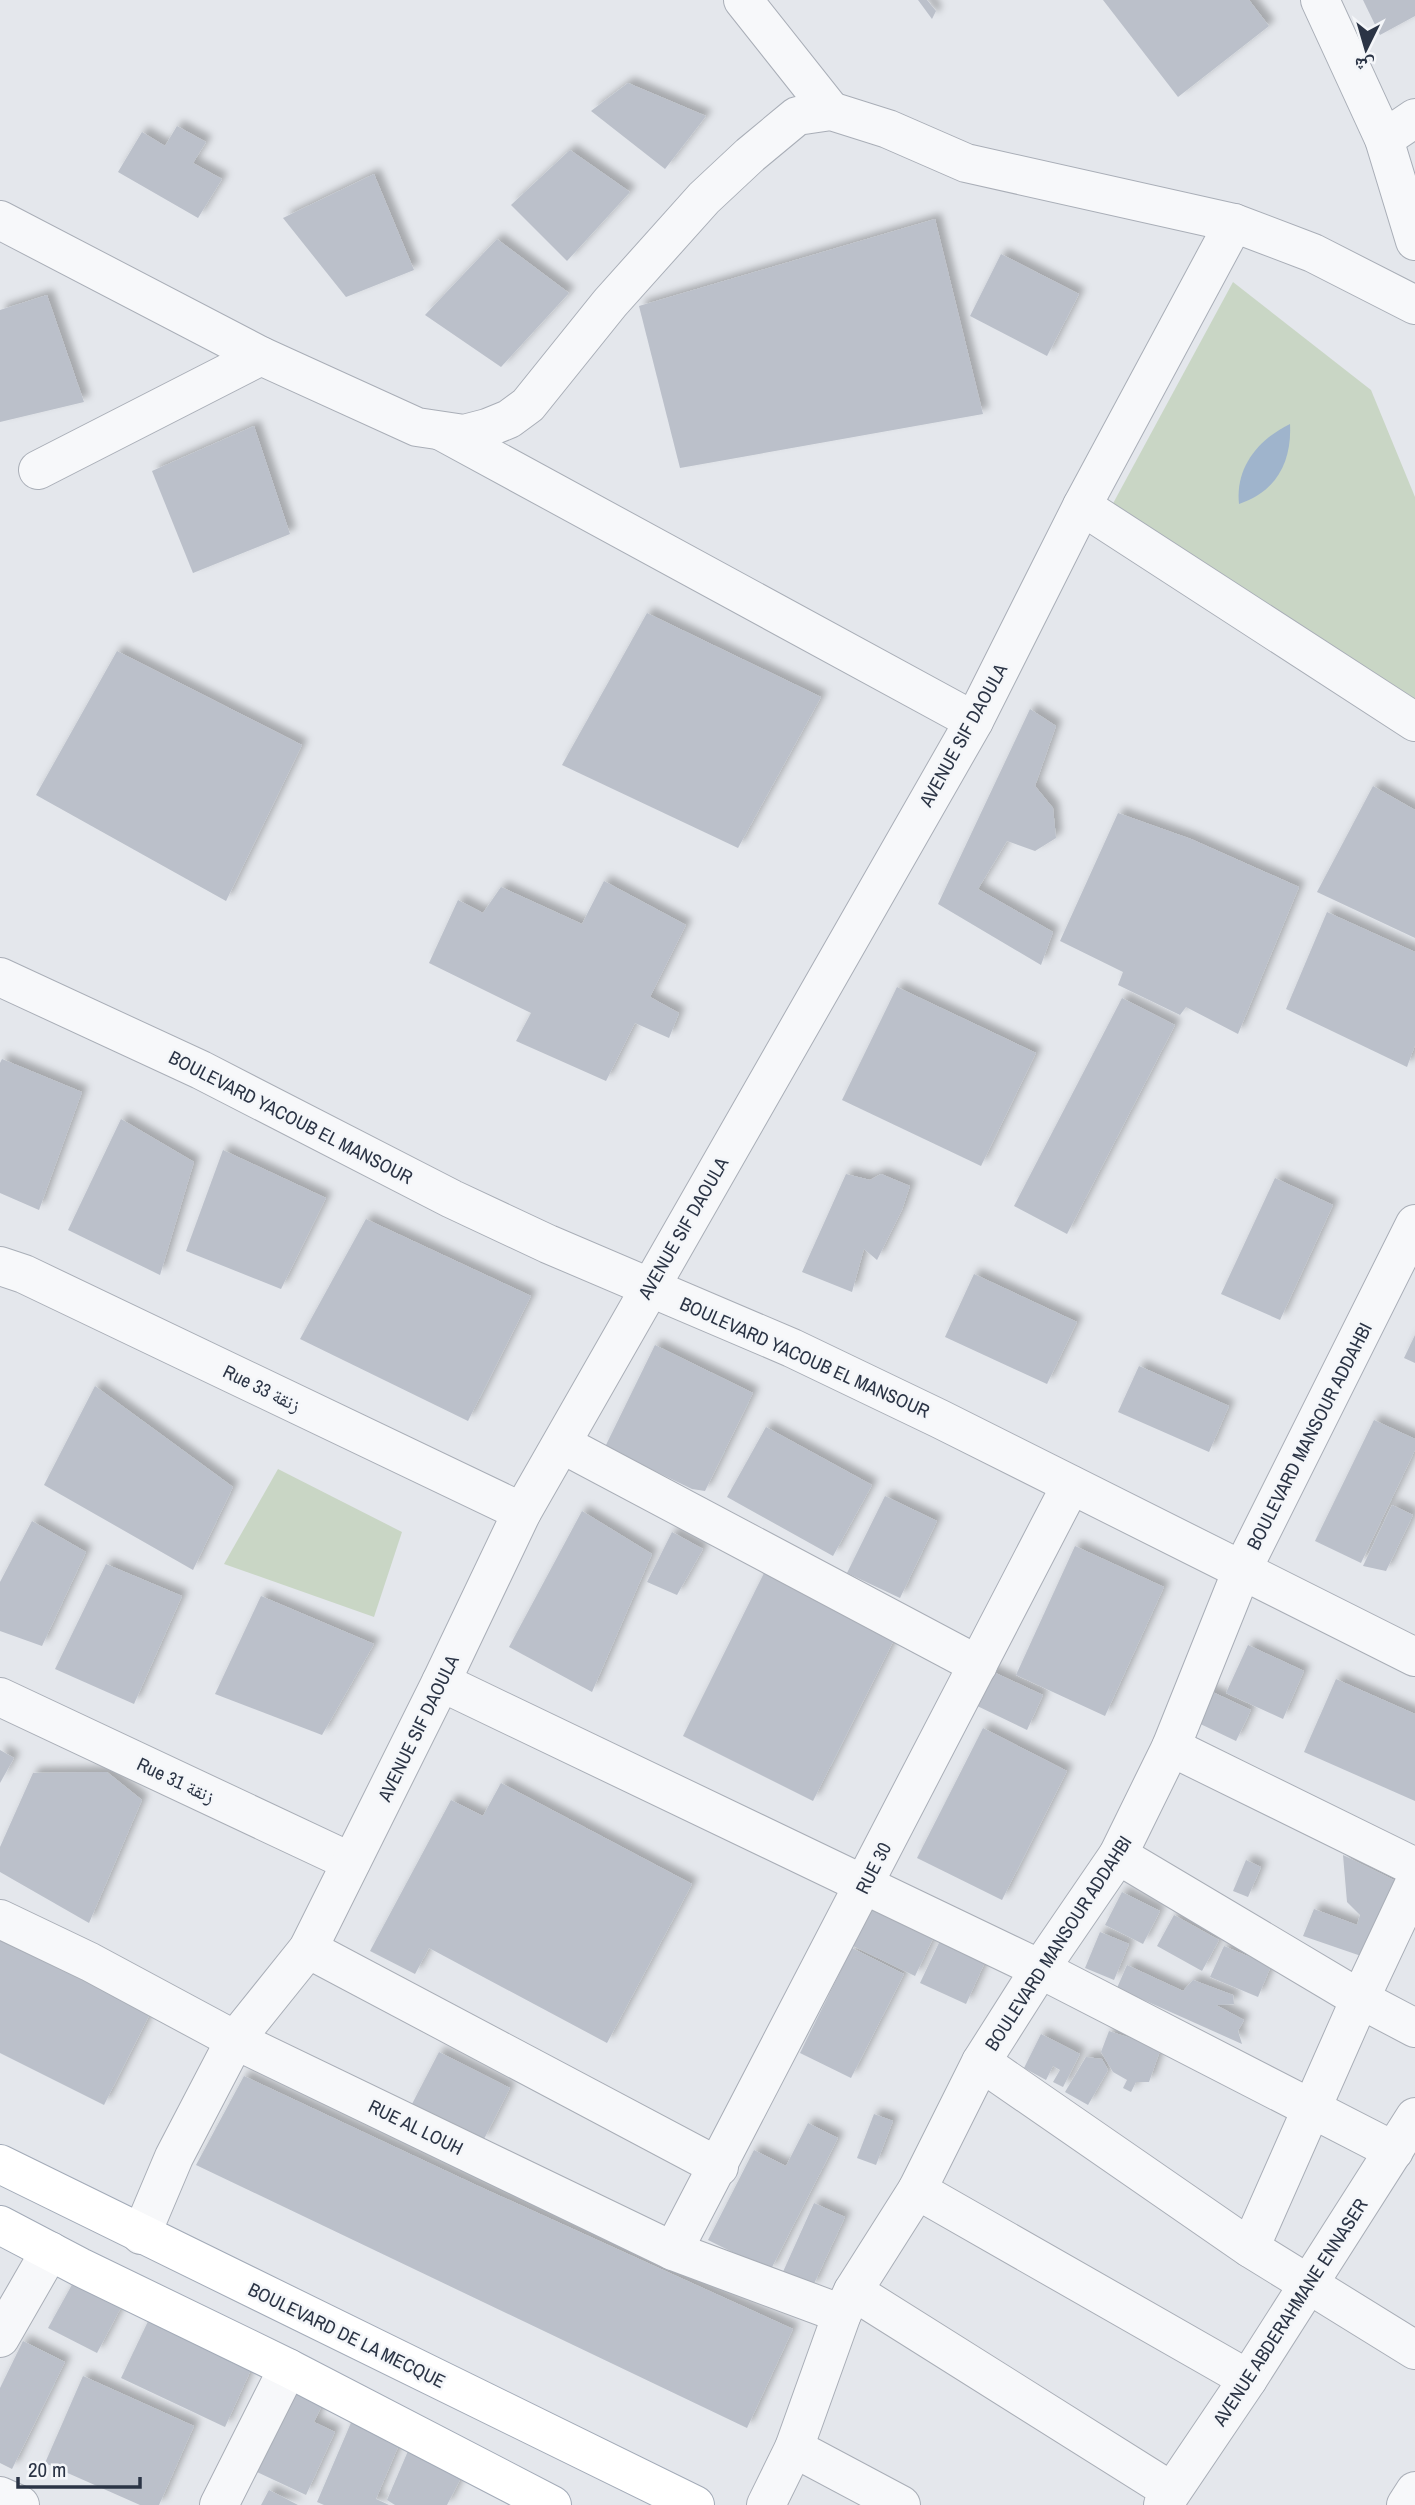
<svg xmlns="http://www.w3.org/2000/svg" width="1415" height="2505" font-family="'Archivo Narrow','Noto Naskh Arabic',sans-serif">
<style>
.green{fill:#c9d6c5}
.water{fill:#9fb4cc}
.building{fill:#bbc0ca;filter:url(#shadow)}
.lines{fill:none;stroke-linecap:round;stroke-linejoin:round}
.minor-casing{stroke:#a9aeb7;stroke-width:40}
.major-casing{stroke:#a3abb8;stroke-width:40}
.minor{stroke:#f7f8fa;stroke-width:38}
.major{stroke:#fff;stroke-width:38}
.labels{text-anchor:middle;dominant-baseline:central;stroke-width:5;stroke-linejoin:round;paint-order:stroke}
.street-label{font-size:19px;fill:#2b3445;stroke:#f4f6f9}
</style>
<defs>
<filter id="shadow"><feDropShadow dx="6" dy="-6" stdDeviation="3.5" flood-color="#0004"/></filter>
</defs>
<rect width="100%" height="100%" fill="#e4e7ec"/>
<g class="green">
<polygon points="1233,282 1371,390 1415,497 1415,702 1110,509"/>
<polygon points="278,1469 402,1532 374,1617 224,1564"/>
</g>
<path class="water" d="M1290 424C1292 462 1276 492 1239 504 1235 467 1259 439 1290 424Z"/>
<g class="building">
<polygon points="918,0 927,0 936,11 932,19"/>
<polygon points="1103,0 1249,0 1269,26 1178,97"/>
<polygon points="1363,0 1415,0 1415,16 1380,35"/>
<polygon points="628,83 706,116 665,169 591,111"/>
<polygon points="177,126 206,142 193,163 222,179 198,218 118,172 142,132 165,146"/>
<polygon points="570,150 630,192 567,261 511,205"/>
<polygon points="374,174 414,270 346,297 283,218"/>
<polygon points="935,219 983,414 680,468 639,306"/>
<polygon points="497,239 569,293 501,367 425,315"/>
<polygon points="1001,254 1079,294 1047,356 970,316"/>
<polygon points="47,295 84,402 0,422 0,310"/>
<polygon points="254,426 290,534 193,573 152,471"/>
<polygon points="647,613 821,697 738,848 562,765"/>
<polygon points="117,651 302,745 226,901 36,795"/>
<polygon points="1030,709 1056,726 1035,786 1053,808 1056,838 1035,851 1007,841 978,889 1053,932 1041,965 938,904"/>
<polygon points="1373,786 1415,810 1415,938 1317,892"/>
<polygon points="1118,813 1191,839 1299,887 1238,1034 1186,1007 1180,1015 1118,985 1123,972 1060,941"/>
<polygon points="604,881 686,925 650,997 679,1013 669,1038 635,1023 606,1081 516,1041 531,1013 429,963 458,900 483,913 501,887 582,924"/>
<polygon points="1327,912 1415,952 1415,1045 1407,1067 1286,1009"/>
<polygon points="897,987 1036,1053 981,1166 842,1100"/>
<polygon points="1122,998 1175,1025 1067,1234 1014,1206"/>
<polygon points="2,1059 82,1092 39,1210 0,1193 0,1063"/>
<polygon points="121,1119 194,1162 160,1275 68,1230"/>
<polygon points="223,1150 326,1198 281,1289 186,1251"/>
<polygon points="846,1174 870,1180 881,1174 910,1186 902,1210 877,1260 864,1249 852,1292 802,1272"/>
<polygon points="1275,1178 1333,1205 1280,1320 1221,1294"/>
<polygon points="366,1219 531,1296 468,1421 300,1339"/>
<polygon points="974,1274 1077,1322 1047,1384 945,1337"/>
<polygon points="1415,1335 1415,1363 1404,1358"/>
<polygon points="655,1345 753,1393 705,1491 692,1489 605,1447"/>
<polygon points="1139,1366 1229,1406 1209,1452 1118,1412"/>
<polygon points="95,1386 233,1487 193,1570 44,1485"/>
<polygon points="1374,1420 1415,1439 1415,1450 1361,1563 1315,1541"/>
<polygon points="766,1427 872,1485 833,1556 727,1497"/>
<polygon points="885,1496 937,1521 900,1598 847,1573"/>
<polygon points="1392,1505 1413,1515 1386,1571 1363,1566"/>
<polygon points="582,1511 652,1554 592,1692 509,1647"/>
<polygon points="32,1521 86,1552 42,1646 0,1631 0,1582"/>
<polygon points="672,1532 703,1549 677,1595 647,1582"/>
<polygon points="1075,1546 1164,1587 1105,1716 1016,1675"/>
<polygon points="770,1561 901,1626 813,1801 683,1736"/>
<polygon points="106,1564 182,1596 134,1704 55,1669"/>
<polygon points="261,1596 374,1644 322,1735 215,1694"/>
<polygon points="1248,1645 1304,1671 1283,1719 1226,1693"/>
<polygon points="987,1669 1043,1695 1027,1730 971,1703"/>
<polygon points="1336,1679 1415,1714 1415,1801 1304,1752"/>
<polygon points="1204,1688 1251,1710 1236,1741 1190,1719"/>
<polygon points="983,1728 1067,1771 1002,1900 917,1858"/>
<polygon points="0,1750 14,1758 0,1783"/>
<polygon points="107,1772 142,1800 89,1923 0,1872 0,1847 33,1773"/>
<polygon points="501,1783 692,1884 607,2043 429,1948 415,1974 370,1951 451,1800 483,1816"/>
<polygon points="1343,1855 1408,1887 1364,1957 1303,1936 1314,1909 1357,1925 1360,1915 1347,1902"/>
<polygon points="1246,1860 1261,1867 1248,1897 1233,1891"/>
<polygon points="1122,1892 1160,1911 1143,1944 1105,1925"/>
<polygon points="872,1897 938,1928 915,1976 849,1944"/>
<polygon points="1174,1915 1219,1940 1202,1971 1157,1946"/>
<polygon points="946,1928 991,1949 966,2004 920,1983"/>
<polygon points="0,1932 153,2008 104,2105 0,2053"/>
<polygon points="1100,1932 1129,1944 1114,1980 1085,1968"/>
<polygon points="1224,1946 1271,1966 1258,1997 1210,1977"/>
<polygon points="852,1948 904,1974 851,2078 800,2053"/>
<polygon points="1127,1965 1183,1991 1193,1980 1233,1995 1234,2004 1216,2005 1244,2020 1238,2031 1242,2044 1117,1988"/>
<polygon points="1109,2031 1161,2048 1149,2082 1136,2082 1131,2092 1123,2088 1127,2080 1113,2072 1101,2052"/>
<polygon points="1041,2034 1080,2054 1063,2087 1053,2082 1060,2070 1053,2066 1046,2080 1024,2068"/>
<polygon points="439,2052 510,2088 483,2141 412,2104"/>
<polygon points="1086,2057 1102,2059 1108,2070 1088,2105 1065,2092"/>
<polygon points="244,2076 476,2185 793,2329 747,2428 196,2165"/>
<polygon points="874,2114 893,2121 876,2165 857,2158"/>
<polygon points="808,2123 838,2138 770,2271 708,2240 754,2150 786,2166"/>
<polygon points="814,2203 845,2217 812,2288 782,2274"/>
<polygon points="79,2272 127,2296 97,2353 48,2328"/>
<polygon points="152,2313 255,2361 225,2427 121,2378"/>
<polygon points="23,2341 65,2362 12,2469 0,2463 0,2388"/>
<polygon points="83,2376 194,2426 159,2505 140,2505 45,2463"/>
<polygon points="297,2386 325,2399 314,2422 335,2432 306,2495 257,2472"/>
<polygon points="353,2418 401,2440 376,2499 389,2505 324,2505 317,2502"/>
<polygon points="411,2444 465,2470 447,2505 395,2505 387,2500"/>
<polygon points="269,2490 298,2505 261,2505"/>
</g>
<g class="lines">
<defs>
<g id="minor">
<polyline points="743,0 831,111"/>
<polyline points="1320,0 1384,139 1415,241"/>
<polyline points="1384,139 1415,118"/>
<polyline points="0,220 261,356 417,427 464,434 487,428 509,419 528,405 610,303 704,198 750,155 797,116 831,111 888,129 966,163 1234,223 1313,253 1415,305"/>
<polyline points="443,432 974,721"/>
<polyline points="38,470 261,356"/>
<polyline points="1082,506 1415,722"/>
<polyline points="0,977 201,1070 452,1199 548,1244 792,1348 940,1419 1415,1657"/>
<polyline points="0,1266 24,1274 522,1512"/>
<polyline points="562,1444 978,1665"/>
<polyline points="441,1682 1040,1969 1394,2151"/>
<polyline points="0,1697 351,1862"/>
<polyline points="1171,1747 1415,1867"/>
<polyline points="1118,1855 1360,1999 1415,2028"/>
<polyline points="0,1919 90,1962 235,2040 673,2251 842,2314"/>
<polyline points="308,1949 719,2167"/>
<polyline points="981,2062 1250,2248 1415,2350"/>
<polyline points="917,2190 1248,2379"/>
<polyline points="141,2235 174,2157 235,2040 308,1949 441,1682 522,1512 974,721 1082,506 1234,223"/>
<polyline points="1250,2248 1360,1999 1415,1882"/>
<polyline points="673,2251 1071,1485"/>
<polyline points="853,2291 1171,2491"/>
<polyline points="0,2338 50,2251"/>
<polyline points="794,2448 901,2505"/>
<polyline points="0,2496 20,2505"/>
<polyline points="219,2505 288,2368"/>
<polyline points="766,2505 794,2448 842,2314 853,2291 917,2190 981,2062 1040,1969 1118,1855 1171,1747 1242,1570 1415,1224"/>
<polyline points="1163,2505 1248,2379 1415,2117"/>
<polyline points="1406,2505 1415,2491"/>
</g>
<g id="major">
<polyline points="0,2164 695,2505"/>
<polyline points="0,2225 80,2267 288,2368 552,2505"/>
</g>
</defs>
<use href="#minor" class="minor-casing"/>
<use href="#major" class="major-casing"/>
<use href="#minor" class="minor"/>
<use href="#major" class="major"/>
</g>
<g class="labels">
<g class="street-label">
<text transform="translate(963 735) rotate(-61)">AVENUE SIF DAOULA</text>
<text transform="translate(291 1117) rotate(27)">BOULEVARD YACOUB EL MANSOUR</text>
<text transform="translate(683 1228) rotate(-60)">AVENUE SIF DAOULA</text>
<text transform="translate(805 1357) rotate(24)">BOULEVARD YACOUB EL MANSOUR</text>
<text transform="translate(262 1388) rotate(26)">Rue 33 زنقة</text>
<text transform="translate(1309 1436) rotate(-63)">BOULEVARD MANSOUR ADDAHBI</text>
<text transform="translate(418 1728) rotate(-64)">AVENUE SIF DAOULA</text>
<text transform="translate(176 1780) rotate(25)">Rue 31 زنقة</text>
<text transform="translate(873 1868) rotate(-63)">RUE 30</text>
<text transform="translate(1058 1943) rotate(-57)">BOULEVARD MANSOUR ADDAHBI</text>
<text transform="translate(416 2127) rotate(26)">RUE AL LOUH</text>
<text transform="translate(1290 2312) rotate(-57)">AVENUE ABDERAHMANE ENNASER</text>
<text transform="translate(347 2335) rotate(26)">BOULEVARD DE LA MECQUE</text>
</g>
</g>
<g transform="translate(1366 49) rotate(185)" stroke="#f4f6f9" stroke-width="5" paint-order="stroke">
<path d="M0-5L12 26L0 18L-12 26Z" fill="#2b3445"/>
<text y="-10" font-size="19" font-weight="bold" text-anchor="middle" fill="#2b3445">ش</text>
</g>
<path d="M18 2477v10h122v-10" fill="none" stroke="#2b3445" stroke-width="3.5"/>
<text x="28" y="2477" font-size="21" fill="#2b3445" stroke="#f4f6f9" stroke-width="5" paint-order="stroke">20 m</text>
</svg>
